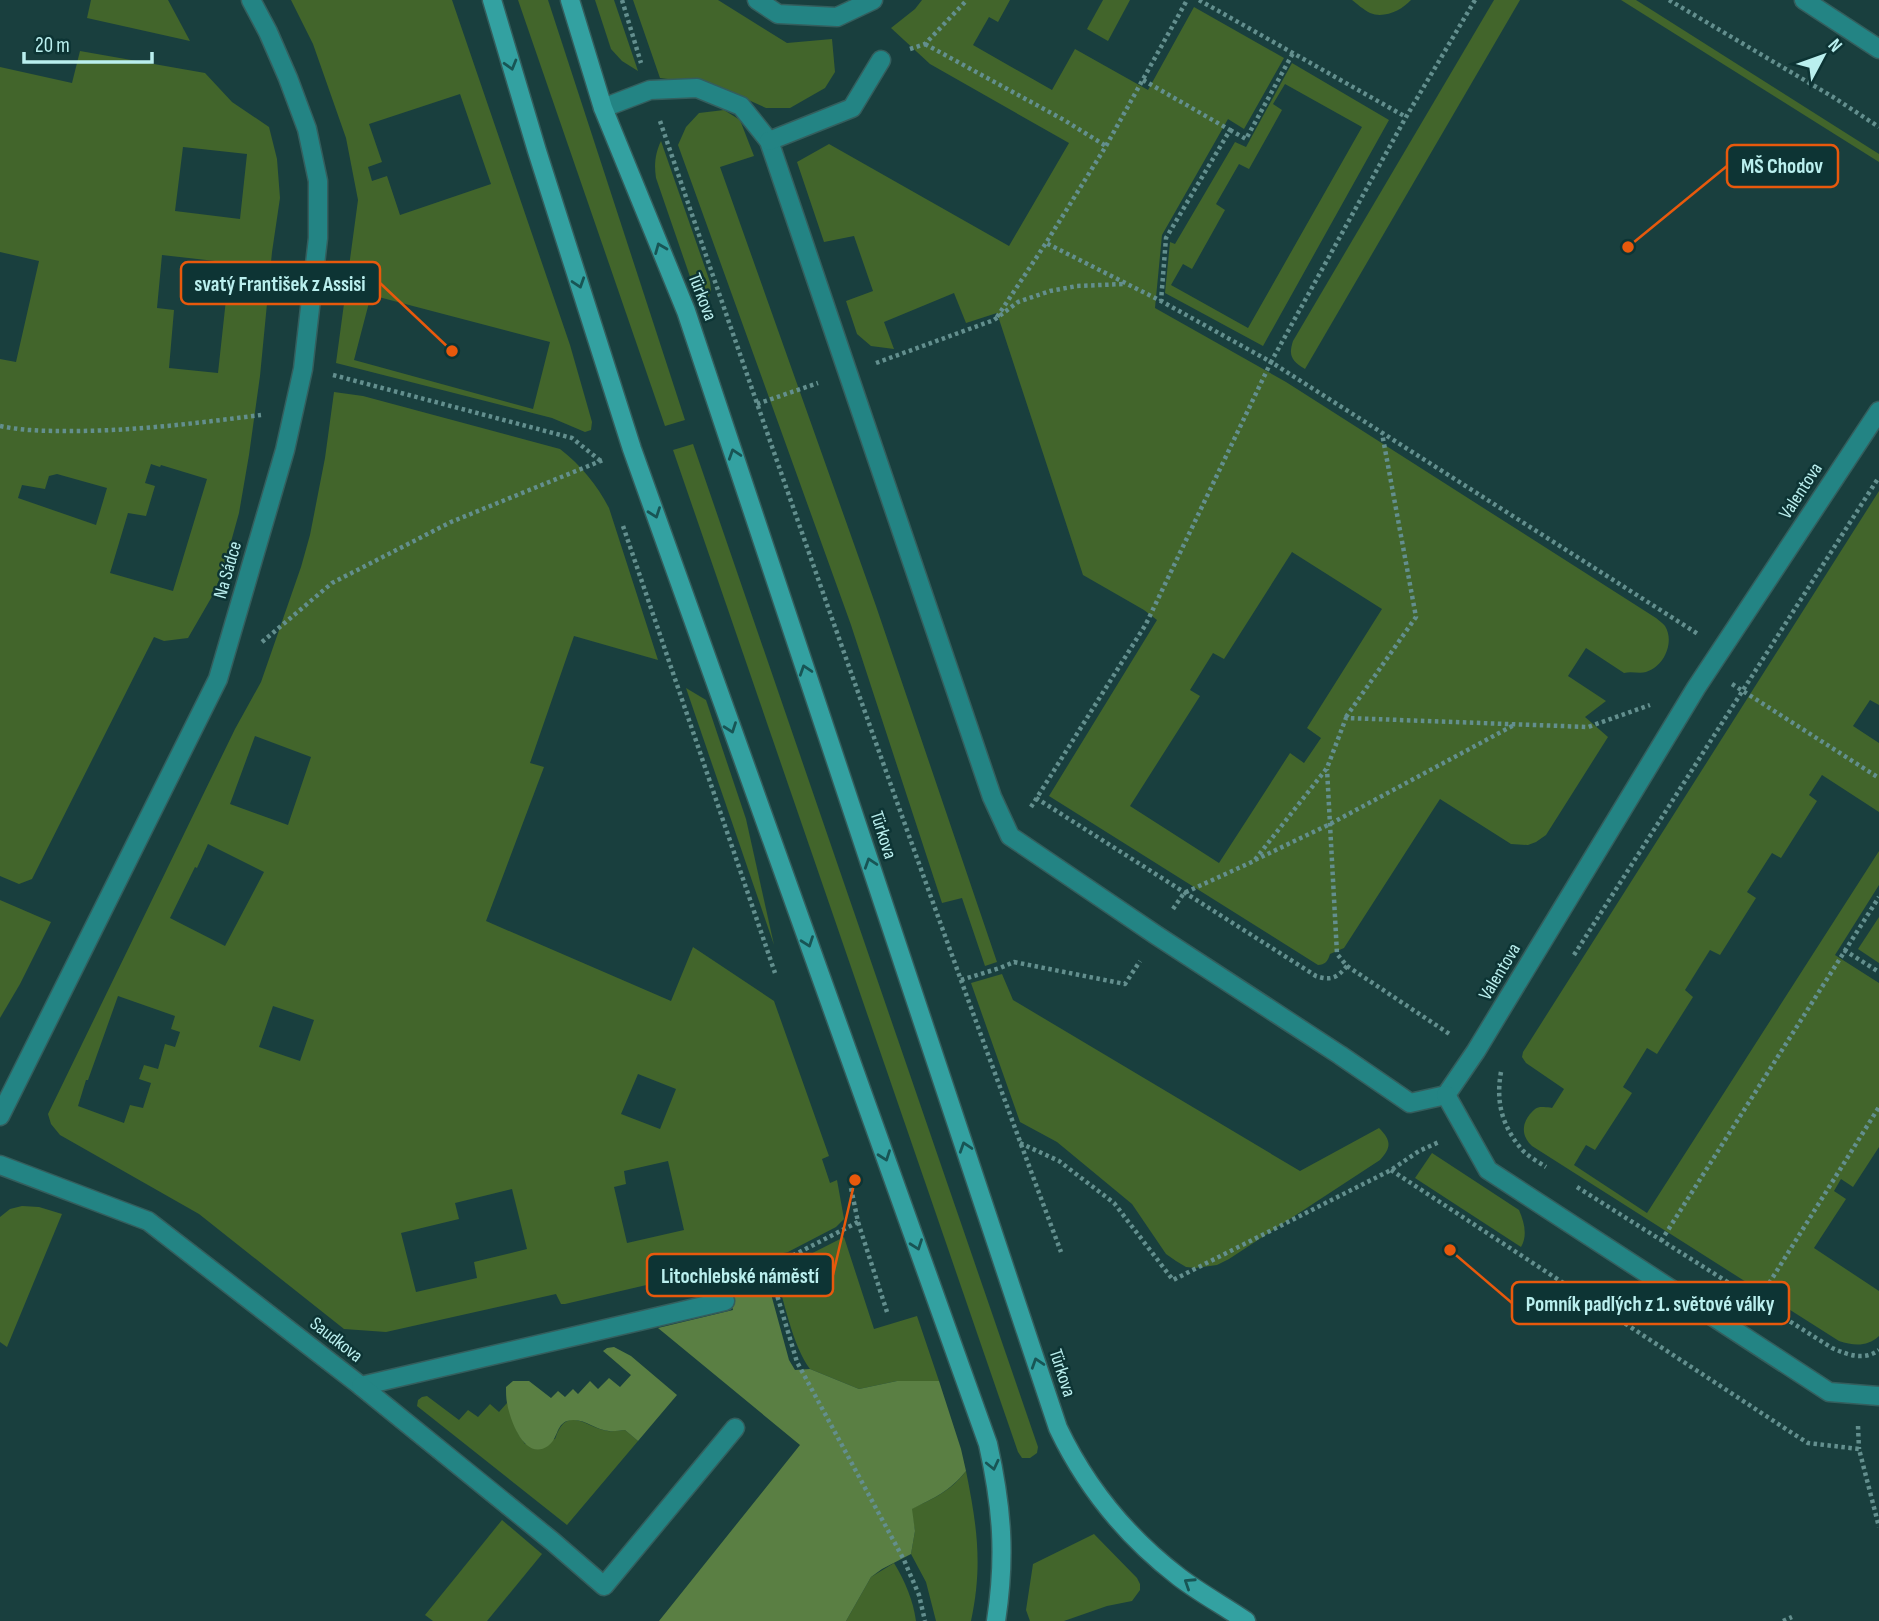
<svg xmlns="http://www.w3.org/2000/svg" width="1879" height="1621" font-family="'Sofia Sans Condensed',sans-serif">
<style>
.green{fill:#42652b;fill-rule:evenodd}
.forest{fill:#5a7f43}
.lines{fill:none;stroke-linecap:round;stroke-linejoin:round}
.minor-casing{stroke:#345e5d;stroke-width:21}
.major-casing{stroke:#345e5d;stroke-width:21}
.path{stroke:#638f8e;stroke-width:4.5;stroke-dasharray:3.5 3.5;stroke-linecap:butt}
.minor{stroke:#238484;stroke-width:18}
.major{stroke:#33a1a1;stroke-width:18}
.oneway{stroke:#185555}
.labels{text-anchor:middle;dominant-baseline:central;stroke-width:5;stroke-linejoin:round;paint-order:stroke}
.street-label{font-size:19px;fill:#baefee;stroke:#0d3434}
.leader{fill:none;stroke:#e8590c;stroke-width:2.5}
.callout-dot{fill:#e8590c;stroke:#0d3434;stroke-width:2.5}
.callout{fill:#0d3434;stroke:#e8590c;stroke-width:2.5}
.callout-label{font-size:21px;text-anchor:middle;font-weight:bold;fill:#baefee}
</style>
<rect width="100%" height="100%" fill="#193f3e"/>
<g class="green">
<polygon points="91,0 168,0 190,41 87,18"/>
<path d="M291 0H452L570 345 592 422 591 430 585 432 552 418 336 363 358 200 346 138 313 44ZM460 94 491 184 400 215 387 176 372 181 368 167 382 162 369 124ZM371 295 550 342 533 409 354 360Z"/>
<polygon points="518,0 548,0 685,420 665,426"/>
<polygon points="595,0 614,0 638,71 622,61 611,49"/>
<polygon points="633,0 718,0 787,43 832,39 835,72 825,88 790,108 766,108 715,85 660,78"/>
<path d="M922 0H1010L998 22 989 17 973 45 1052 90 1075 49 1148 90 1194 7 1284 58 1244 129 1228 119 1162 235 1155 308 1286 382 1656 618C1659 621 1663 623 1665 626 1675 642 1664 667 1646 672 1639 674 1632 671 1624 673L1586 648 1568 676 1606 701 1585 717 1608 737 1546 835 1536 842 1528 845 1511 844 1440 799 1344 948 1330 954C1328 961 1325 965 1318 965L1049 796 1157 620 1144 610 1083 575 997 313 966 323 954 293 884 322 894 349 871 346 857 334 846 301 873 291 854 236 824 242 797 162 829 144 1009 246 1069 143 930 64 891 28 915 9ZM1292 552 1382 609 1307 728 1321 738 1304 763 1290 753 1219 863 1130 806 1200 696 1190 690 1213 653 1224 659Z"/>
<polygon points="1103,0 1130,0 1108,41 1087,29"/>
<path d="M1352 0H1411C1402 10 1384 19 1370 13 1364 10 1357 4 1352 0Z"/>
<path d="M1494 0H1520L1305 369C1292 361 1288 356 1293 341Z"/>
<polygon points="1621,0 1636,0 1879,154 1879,162"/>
<path d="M80 51 205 73 232 102 269 127 277 159 280 198 272 252 260 376 249 455 239 513 224 567 214 593 188 638 164 641 154 637 32 879 19 884 0 876V359L16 362 39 261 0 252V67L72 83ZM183 147 247 154 240 219 175 211ZM162 255 215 261 213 279 228 281 218 373 169 368 174 310 157 308ZM151 464 160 467 161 465 207 479 173 591 110 573 128 513 146 516 155 486 145 483ZM57 474 107 488 96 525 18 498 22 485 45 489 49 476Z"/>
<path d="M1292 63 1389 120 1263 346 1165 293 1170 242 1175 244 1235 142 1246 147ZM1285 84 1362 127 1248 328 1171 285 1183 264 1192 269 1225 210 1216 204 1239 164 1249 169 1282 110 1273 104Z"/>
<polygon points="724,110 740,120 754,156 720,167 876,606 997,962 985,966 962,898 942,903 851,625 678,145 686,127 699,113"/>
<path d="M661 141 710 282 711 290 708 299 704 300 697 297 656 178C654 164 655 154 661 141Z"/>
<path d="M334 392 363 396 560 449C581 465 597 485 609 508L658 660 574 636 530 763 544 767 486 921 671 1001 693 947 774 1001 829 1156 822 1159 830 1183 837 1180 844 1219 836 1227 788 1252 565 1304H561L556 1294 386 1332 344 1329 199 1214 60 1135 51 1124 48 1114 235 729 261 682 301 567 310 535 325 458ZM255 736 311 757 288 825 230 804ZM208 844 264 872 225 946 170 918 195 867 197 868ZM118 996 175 1016 171 1029 180 1032 175 1047 165 1044 158 1069 144 1065 139 1079 151 1083 143 1108 130 1105 124 1123 78 1106 86 1080H88ZM273 1006 314 1020 300 1061 259 1047ZM638 1074 676 1089 660 1129 621 1114ZM668 1161 684 1230 627 1243 614 1187 626 1184 624 1171ZM512 1189 527 1249 474 1262 477 1278 416 1292 401 1233 459 1219 455 1203Z"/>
<polygon points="693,444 1038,1447 1037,1453 1030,1458 1022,1458 1018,1452 673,450"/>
<path d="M1879 491V705L1870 700 1853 726 1879 743V812L1822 775 1809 795 1817 801 1781 858 1772 853 1747 892 1756 898 1720 955 1710 950 1685 990 1693 997 1657 1054 1647 1048 1623 1087 1632 1093 1595 1150 1586 1145 1574 1165 1647 1213 1879 851V885L1835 955 1879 983V1147L1853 1187 1841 1179 1834 1191 1846 1199 1814 1248 1879 1291V1336C1867 1347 1854 1346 1839 1341L1532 1146C1522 1137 1521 1125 1530 1114 1533 1111 1535 1108 1540 1107 1541 1107 1551 1107 1552 1108L1564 1089 1526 1063 1522 1057 1523 1052Z"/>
<polygon points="686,688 706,700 746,819 774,945"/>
<polygon points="0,900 51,922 20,984 0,1018"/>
<polygon points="1879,917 1879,963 1858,949"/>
<path d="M1002 974 1013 1000 1300 1171 1379 1128C1391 1140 1392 1147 1380 1160L1229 1259 1217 1265 1195 1268 1186 1267 1176 1261 1166 1254 1132 1204 1057 1142 1020 1122 971 983Z"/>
<path d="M1432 1153 1519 1210C1524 1222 1528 1235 1521 1247L1415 1178Z"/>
<polygon points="22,1206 39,1207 62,1214 7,1347 0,1342 0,1217 10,1209"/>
<path d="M844 1237 874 1329 917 1316 939 1381H897L859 1389 810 1369C793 1347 783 1298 775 1270L785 1267Z"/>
<path d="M427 1396 459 1420 468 1410 478 1417 490 1404 499 1412 507 1403 518 1433 525 1444 555 1439C567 1403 586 1428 608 1431 613 1432 620 1430 625 1430L638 1441 567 1525 417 1406 418 1400 422 1397Z"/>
<path d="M966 1471C977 1526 983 1565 971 1621H936L926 1582 911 1554 915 1531 911 1509C934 1498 950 1492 966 1471Z"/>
<polygon points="502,1520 542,1554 487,1621 433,1621 425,1615"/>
<polygon points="1094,1534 1137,1578 1140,1584 1140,1590 1132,1601 1107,1606 1064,1621 1030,1621 1026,1610 1033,1564"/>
<path d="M894 1563C905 1581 913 1600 916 1621H846L871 1577Z"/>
</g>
<g class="forest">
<path d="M765 1272 789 1360 795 1370 810 1369 859 1389 897 1381H939L961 1449 966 1471C950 1491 934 1498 912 1509L915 1531 911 1554 882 1569 871 1577 846 1621H659L800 1445 658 1328 733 1310 726 1282Z"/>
<path d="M614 1347 631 1356 677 1395 638 1441 625 1430C620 1430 614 1432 609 1431 595 1430 582 1416 567 1421 556 1425 558 1439 548 1446 525 1462 510 1420 507 1403 506 1398 506 1392 506 1387L513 1381H529L551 1398 558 1391 565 1397 573 1389 578 1394 590 1381 598 1389 609 1378 620 1387 631 1375 603 1351 607 1348Z"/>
</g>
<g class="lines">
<defs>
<g id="minor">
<polyline points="757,0 778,14 837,17 873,0"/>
<polyline points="1804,0 1879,49"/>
<polyline points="603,108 650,90 697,88 741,106 769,141 992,797 1010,836 1156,935 1340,1055 1410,1103 1446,1095"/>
<polyline points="769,141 852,108 881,60"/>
<polyline points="1446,1095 1476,1051 1696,688 1879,411"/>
<polyline points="1446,1095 1488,1170 1829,1392 1879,1396"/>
<polyline points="0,1116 218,679 285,450 303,369 318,238 318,181 307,129 288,78 268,32 251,0"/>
<polyline points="0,1165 148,1221 361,1386 725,1301"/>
<polyline points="361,1386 552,1541 604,1586 735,1428"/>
</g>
<g id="major">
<path d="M492 0 537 151 632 449 988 1444C1002 1507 1006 1556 996 1621"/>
<path d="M570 0 603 108 686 311 1058 1428C1086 1487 1127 1537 1179 1577 1200 1593 1224 1606 1246 1621"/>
</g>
</defs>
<use href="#minor" class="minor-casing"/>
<use href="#major" class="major-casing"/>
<g class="path">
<polyline points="622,0 641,63"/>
<polyline points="1199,0 1406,117"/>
<polyline points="1475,0 1406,117 1271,362 1698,634"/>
<polyline points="1669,0 1833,97 1879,127"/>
<polyline points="925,44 1064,120 1106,146"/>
<polyline points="910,49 925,44 967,0"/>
<polyline points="1143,80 1230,130 1166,238 1161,301"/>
<path d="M660 121C789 499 921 877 1061 1252"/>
<polyline points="1230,130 1246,139 1293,53"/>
<polyline points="997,317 1046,243 1106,146 1187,0"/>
<polyline points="876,363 994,320 1018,302 1050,291 1077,286 1124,284"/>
<polyline points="333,375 572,438 602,462"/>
<polyline points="757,404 818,383"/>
<path d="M0 426C24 431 46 431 71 431 135 431 198 423 261 415"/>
<polyline points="623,526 775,973"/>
<polyline points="262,642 332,583 451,522 603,460"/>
<polyline points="1732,684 1879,778"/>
<polyline points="1346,717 1416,617 1382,433"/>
<path d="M1036 798 1316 976C1331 981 1337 978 1347 966L1337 954 1327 769"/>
<polyline points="1031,807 1146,624 1271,362 1161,301 1046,243"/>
<polyline points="1255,860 1330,824 1514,725"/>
<polyline points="1173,909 1184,893 1254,861 1327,768 1346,718 1588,727 1650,705"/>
<polyline points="1844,950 1879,972"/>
<polyline points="1574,955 1879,477"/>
<polyline points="1347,966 1451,1035"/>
<polyline points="961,980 1000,968 1014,962 1125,984 1140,961"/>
<path d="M1501 1072C1496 1100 1501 1123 1519 1146 1525 1155 1537 1161 1546 1167"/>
<polyline points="1020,1143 1059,1161 1114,1203 1173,1280 1391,1170 1419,1151 1439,1142"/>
<polyline points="1391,1170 1792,1433 1808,1443 1859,1449 1879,1527"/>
<path d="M1577 1187 1832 1348C1848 1355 1864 1361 1879 1350"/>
<polyline points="851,1188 858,1222 887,1312"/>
<polyline points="858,1222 784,1260 768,1265 797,1362 904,1560 919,1595 925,1621"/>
<polyline points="1661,1241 1879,897"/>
<polyline points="1758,1301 1879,1107"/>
<polyline points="1858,1426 1859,1449"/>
<polyline points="1783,1621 1792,1617"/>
</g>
<use href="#minor" class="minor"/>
<use href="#major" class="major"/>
</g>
<defs><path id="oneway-chevron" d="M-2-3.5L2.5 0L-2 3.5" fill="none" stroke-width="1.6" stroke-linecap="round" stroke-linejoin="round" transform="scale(1.75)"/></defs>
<g class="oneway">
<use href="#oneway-chevron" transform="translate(511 65) rotate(74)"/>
<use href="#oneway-chevron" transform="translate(660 248) rotate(-112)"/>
<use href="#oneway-chevron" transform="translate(579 283) rotate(72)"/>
<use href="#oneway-chevron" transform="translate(734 454) rotate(-108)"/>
<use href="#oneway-chevron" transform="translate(655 513) rotate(70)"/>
<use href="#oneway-chevron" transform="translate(805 670) rotate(-108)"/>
<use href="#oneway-chevron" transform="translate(731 728) rotate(70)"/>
<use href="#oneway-chevron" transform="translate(870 863) rotate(-108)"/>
<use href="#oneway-chevron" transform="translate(808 942) rotate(70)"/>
<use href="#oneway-chevron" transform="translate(965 1147) rotate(-108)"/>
<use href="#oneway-chevron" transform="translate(885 1156) rotate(70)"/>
<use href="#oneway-chevron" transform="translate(917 1245) rotate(70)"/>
<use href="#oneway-chevron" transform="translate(1037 1363) rotate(-108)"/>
<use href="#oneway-chevron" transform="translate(993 1465) rotate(77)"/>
<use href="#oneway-chevron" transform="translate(1189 1583) rotate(-147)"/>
</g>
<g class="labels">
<g class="street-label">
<text transform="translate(702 297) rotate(69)">Türkova</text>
<text transform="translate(1801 491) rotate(-57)">Valentova</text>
<text transform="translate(228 570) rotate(-74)">Na Sádce</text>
<text transform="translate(883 835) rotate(72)">Türkova</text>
<text transform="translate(1500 972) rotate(-59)">Valentova</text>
<text transform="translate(336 1340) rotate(38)">Saudkova</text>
<text transform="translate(1062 1373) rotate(72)">Türkova</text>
</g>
</g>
<path class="leader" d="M1628 247L1727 166M452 351L380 283M855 1180L833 1275M1450 1250L1512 1303"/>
<g class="callout-dot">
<circle cx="1628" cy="247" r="7"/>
<circle cx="452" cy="351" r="7"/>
<circle cx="855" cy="1180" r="7"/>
<circle cx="1450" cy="1250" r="7"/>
</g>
<g class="callout">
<rect x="1727" y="145" width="111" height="42" rx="7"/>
<rect x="181" y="262" width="199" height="42" rx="7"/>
<rect x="647" y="1254" width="186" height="42" rx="7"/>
<rect x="1512" y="1282" width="277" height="42" rx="7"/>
</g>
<g class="callout-label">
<text x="1782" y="173">MŠ Chodov</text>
<text x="280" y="291">svatý František z Assisi</text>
<text x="740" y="1283">Litochlebské náměstí</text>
<text x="1650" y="1311">Pomník padlých z 1. světové války</text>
</g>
<g transform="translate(1823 56) rotate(49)" stroke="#0d3434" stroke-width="5" paint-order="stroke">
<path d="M0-5L12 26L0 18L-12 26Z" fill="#baefee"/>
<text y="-10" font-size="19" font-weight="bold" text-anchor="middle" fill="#baefee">N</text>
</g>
<path d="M24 52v10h128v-10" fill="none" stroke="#baefee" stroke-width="3.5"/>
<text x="35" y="52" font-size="21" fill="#baefee" stroke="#0d3434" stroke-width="5" paint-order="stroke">20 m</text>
</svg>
